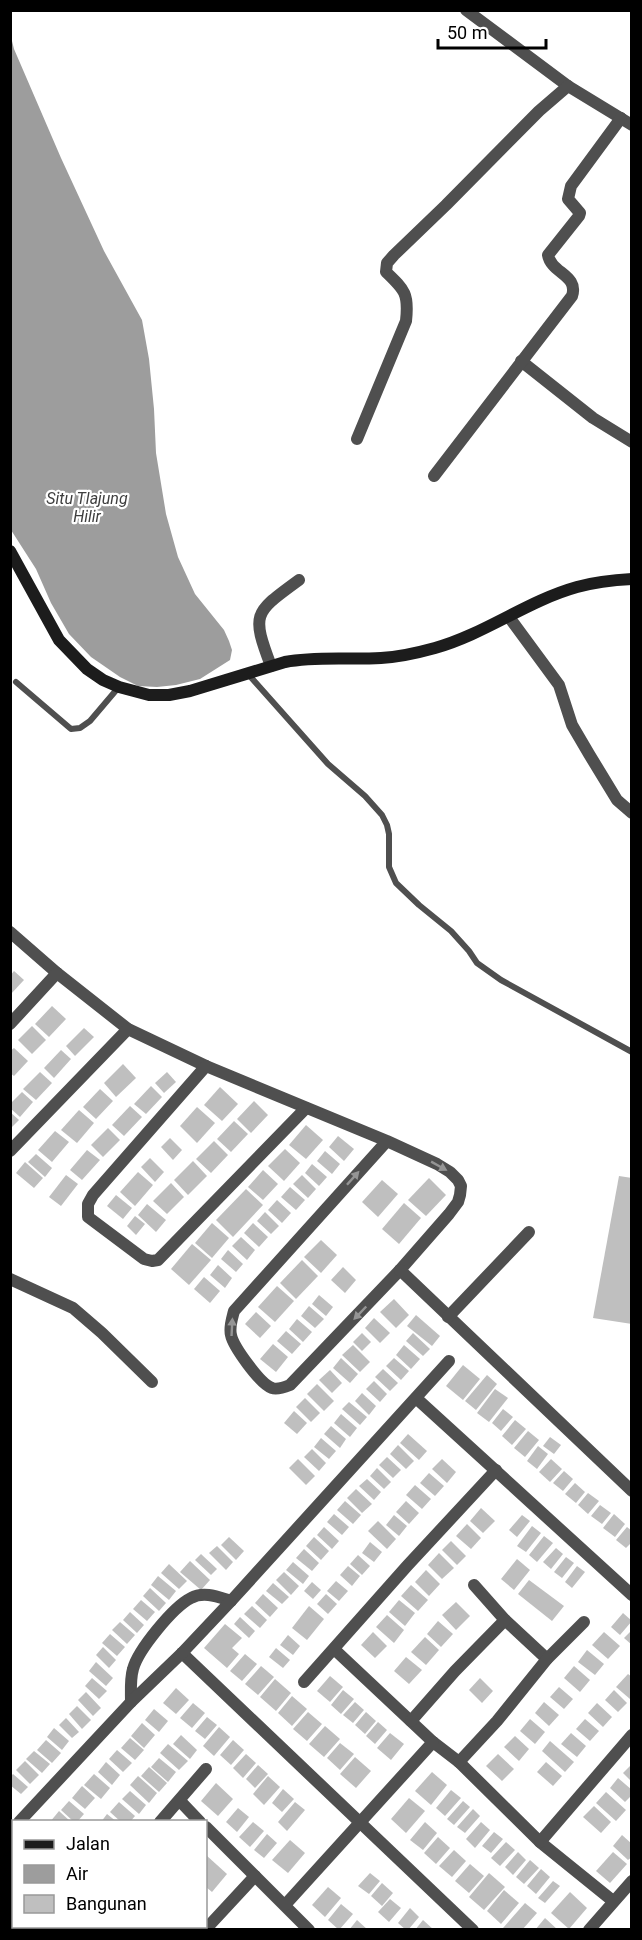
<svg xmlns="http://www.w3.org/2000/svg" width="642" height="1940" font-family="Roboto,sans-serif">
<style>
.water{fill:#9d9d9d}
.building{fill:#bfbfbf}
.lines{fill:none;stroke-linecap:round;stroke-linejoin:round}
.lane{stroke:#4f4f4f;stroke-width:6}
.street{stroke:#4f4f4f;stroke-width:12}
.secondary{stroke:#1c1c1c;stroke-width:12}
.oneway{fill:#959595}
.labels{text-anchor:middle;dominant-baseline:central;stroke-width:4.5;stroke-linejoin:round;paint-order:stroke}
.water-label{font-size:16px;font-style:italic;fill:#3e3e3e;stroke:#fff}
</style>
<rect width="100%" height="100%" fill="#fff"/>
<polygon class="water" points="10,33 14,49 61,158 104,251 142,320 149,359 154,409 156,453 166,514 178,557 195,594 224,630 229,641 232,650 230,660 200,679 176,685 157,687 138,686 120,677 91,657 69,634 51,603 36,569 11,530"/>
<g class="building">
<polygon points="14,971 24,980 10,995 10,976"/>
<polygon points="52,1006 66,1019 49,1037 35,1024"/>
<polygon points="32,1026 46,1040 32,1054 18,1040"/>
<polygon points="84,1028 94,1037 75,1056 66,1046"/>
<polygon points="14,1048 28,1061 14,1076 10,1073 10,1051"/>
<polygon points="61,1050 71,1059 54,1078 44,1068"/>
<polygon points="123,1064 136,1078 116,1097 104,1083"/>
<polygon points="40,1072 52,1083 36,1100 23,1089"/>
<polygon points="167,1072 176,1082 164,1093 155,1083"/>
<polygon points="151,1086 162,1097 146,1114 134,1104"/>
<polygon points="220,1087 238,1104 222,1121 204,1105"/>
<polygon points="100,1089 113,1101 96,1119 83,1107"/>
<polygon points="22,1092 33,1102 20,1117 10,1108 10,1104"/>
<polygon points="254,1101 268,1115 251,1133 237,1119"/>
<polygon points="130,1106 142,1117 124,1136 112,1125"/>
<polygon points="197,1107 215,1123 197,1143 180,1126"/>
<polygon points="79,1110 94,1123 77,1143 61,1130"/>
<polygon points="10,1112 19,1120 10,1129"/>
<polygon points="234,1121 248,1134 231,1152 217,1139"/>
<polygon points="306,1125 323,1140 306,1159 289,1145"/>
<polygon points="108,1128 120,1140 103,1157 91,1145"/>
<polygon points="55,1131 69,1142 52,1162 38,1150"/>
<polygon points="338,1136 354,1149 344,1161 329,1147"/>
<polygon points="170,1138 182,1150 173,1160 161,1147"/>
<polygon points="214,1141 228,1155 211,1173 196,1159"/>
<polygon points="285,1149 300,1163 284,1181 268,1166"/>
<polygon points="87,1150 100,1160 82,1180 70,1170"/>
<polygon points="325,1151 340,1164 332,1174 317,1161"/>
<polygon points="36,1154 52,1168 45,1177 28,1162"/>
<polygon points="150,1158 164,1172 155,1182 141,1167"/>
<polygon points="193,1161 207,1176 188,1195 174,1180"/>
<polygon points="25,1162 43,1178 34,1188 16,1173"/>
<polygon points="312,1164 327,1177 319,1186 305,1173"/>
<polygon points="263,1170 278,1184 263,1200 248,1187"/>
<polygon points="138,1172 153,1185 135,1206 120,1192"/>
<polygon points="66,1175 78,1184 61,1206 49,1197"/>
<polygon points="302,1175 316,1189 308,1198 293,1184"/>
<polygon points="619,1176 632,1178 632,1324 593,1318"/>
<polygon points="429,1178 446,1195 426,1216 408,1200"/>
<polygon points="382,1180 398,1194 378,1217 362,1202"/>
<polygon points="171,1183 184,1197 167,1214 153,1201"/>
<polygon points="290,1187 305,1200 296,1210 281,1197"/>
<polygon points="246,1189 263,1205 233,1237 216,1220"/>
<polygon points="116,1195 132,1208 123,1219 107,1206"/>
<polygon points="277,1200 291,1213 282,1223 268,1210"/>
<polygon points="404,1203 421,1218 399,1244 382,1229"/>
<polygon points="147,1204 166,1220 156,1232 138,1215"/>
<polygon points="265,1212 279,1226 271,1234 257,1221"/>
<polygon points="135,1216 145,1224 136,1235 127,1226"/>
<polygon points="212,1223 229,1238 212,1258 195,1243"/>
<polygon points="253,1223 268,1237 259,1247 244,1233"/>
<polygon points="241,1237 255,1250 247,1260 232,1246"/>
<polygon points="321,1240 337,1255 321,1273 304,1257"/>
<polygon points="192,1244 211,1260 189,1285 171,1269"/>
<polygon points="228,1250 243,1264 236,1272 221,1259"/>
<polygon points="302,1260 318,1276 296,1299 280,1283"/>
<polygon points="218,1265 232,1278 225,1288 210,1275"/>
<polygon points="343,1267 356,1280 345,1293 331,1280"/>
<polygon points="204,1277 220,1291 210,1303 194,1289"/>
<polygon points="277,1286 294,1301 275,1322 258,1307"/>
<polygon points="319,1295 333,1307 326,1316 312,1304"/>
<polygon points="394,1299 409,1315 396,1328 380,1312"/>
<polygon points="309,1306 324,1319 315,1328 301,1316"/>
<polygon points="256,1312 271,1326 260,1338 245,1324"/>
<polygon points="416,1315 440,1336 432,1346 407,1326"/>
<polygon points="374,1318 390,1333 380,1343 365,1328"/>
<polygon points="297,1319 312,1332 303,1342 289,1329"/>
<polygon points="286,1331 301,1344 292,1354 277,1341"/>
<polygon points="362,1333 371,1342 362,1351 353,1342"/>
<polygon points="413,1333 430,1349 423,1356 406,1341"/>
<polygon points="273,1344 288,1357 276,1372 260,1359"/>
<polygon points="353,1345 370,1362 360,1372 342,1355"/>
<polygon points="404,1345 420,1359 411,1369 396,1355"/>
<polygon points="341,1358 358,1374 350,1383 333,1368"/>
<polygon points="394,1358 409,1371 401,1380 386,1366"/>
<polygon points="463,1365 480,1379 463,1400 446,1386"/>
<polygon points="383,1369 398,1383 390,1391 375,1377"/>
<polygon points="330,1370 342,1383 332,1393 319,1380"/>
<polygon points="487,1375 497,1384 476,1410 465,1401"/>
<polygon points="374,1381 387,1394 380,1402 366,1389"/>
<polygon points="317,1384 334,1401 324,1411 307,1394"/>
<polygon points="495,1389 508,1398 489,1422 477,1413"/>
<polygon points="362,1393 376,1406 369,1415 355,1401"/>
<polygon points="305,1398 320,1413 311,1422 296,1407"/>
<polygon points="349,1402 367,1417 360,1425 342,1409"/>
<polygon points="503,1409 513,1417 501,1431 492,1423"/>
<polygon points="294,1411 307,1423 297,1434 284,1423"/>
<polygon points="341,1414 357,1428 350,1437 334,1423"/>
<polygon points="515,1420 526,1429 512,1445 502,1436"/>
<polygon points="331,1426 346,1439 340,1448 324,1434"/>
<polygon points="528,1431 539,1440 525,1457 514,1448"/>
<polygon points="408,1434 427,1451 419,1460 400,1443"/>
<polygon points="550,1437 561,1445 554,1454 543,1446"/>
<polygon points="321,1438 336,1451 329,1459 314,1447"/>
<polygon points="398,1445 414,1461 406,1469 390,1454"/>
<polygon points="538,1446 548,1454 537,1469 527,1461"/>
<polygon points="312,1449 326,1463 319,1471 304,1457"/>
<polygon points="387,1457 401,1470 393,1478 379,1465"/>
<polygon points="298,1459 315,1476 306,1485 289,1468"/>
<polygon points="442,1459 456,1472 447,1483 432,1469"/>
<polygon points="551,1459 562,1469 550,1482 539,1472"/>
<polygon points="377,1468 391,1482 384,1489 370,1476"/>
<polygon points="564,1471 573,1479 563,1491 553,1483"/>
<polygon points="429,1473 444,1486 435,1496 420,1483"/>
<polygon points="367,1479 381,1492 374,1500 359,1486"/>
<polygon points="575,1483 585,1492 576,1503 565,1494"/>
<polygon points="415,1485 431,1499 422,1509 406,1495"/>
<polygon points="356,1489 372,1504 362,1513 347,1498"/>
<polygon points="588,1493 599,1501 588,1514 578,1505"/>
<polygon points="345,1501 361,1515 353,1524 337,1510"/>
<polygon points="406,1501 419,1513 409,1524 396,1512"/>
<polygon points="600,1505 611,1513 602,1524 591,1516"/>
<polygon points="481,1508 495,1521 483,1533 470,1521"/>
<polygon points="334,1514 349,1527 342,1535 327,1522"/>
<polygon points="614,1514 625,1524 615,1537 603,1528"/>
<polygon points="394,1515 407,1526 399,1536 386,1525"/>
<polygon points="522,1515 530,1521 517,1537 509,1530"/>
<polygon points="378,1521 396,1539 387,1549 368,1531"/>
<polygon points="467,1524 481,1538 471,1549 456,1536"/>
<polygon points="532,1526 541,1533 526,1552 517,1546"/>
<polygon points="324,1527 339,1541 332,1549 317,1535"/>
<polygon points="627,1527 632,1531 632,1542 626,1548 616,1540"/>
<polygon points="544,1536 553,1543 537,1562 529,1555"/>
<polygon points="229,1537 244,1551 236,1560 221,1545"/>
<polygon points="314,1537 329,1551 321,1560 306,1546"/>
<polygon points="451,1541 466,1556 457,1565 442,1550"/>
<polygon points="370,1542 382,1552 374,1562 362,1553"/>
<polygon points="217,1546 233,1562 226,1570 209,1553"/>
<polygon points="556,1548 563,1554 551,1569 543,1562"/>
<polygon points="304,1549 319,1563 312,1571 296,1558"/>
<polygon points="439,1553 454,1568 442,1579 428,1565"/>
<polygon points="201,1554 217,1569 211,1575 195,1560"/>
<polygon points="358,1555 370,1566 362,1575 350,1564"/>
<polygon points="566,1557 574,1563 562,1578 554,1572"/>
<polygon points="517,1559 530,1570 514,1590 501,1579"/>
<polygon points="190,1561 210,1580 201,1590 180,1572"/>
<polygon points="293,1562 309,1576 303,1584 286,1570"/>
<polygon points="169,1564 187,1581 179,1589 161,1573"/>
<polygon points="348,1566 360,1576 352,1586 340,1575"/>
<polygon points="577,1566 585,1572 572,1588 565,1582"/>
<polygon points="426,1570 440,1584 429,1596 415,1582"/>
<polygon points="284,1572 299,1586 291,1595 276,1580"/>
<polygon points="158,1576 176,1591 169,1600 151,1585"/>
<polygon points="529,1580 564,1606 552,1621 518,1594"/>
<polygon points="336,1581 348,1591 339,1601 327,1591"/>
<polygon points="312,1582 321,1590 313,1599 304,1591"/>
<polygon points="273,1583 289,1597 282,1604 266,1591"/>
<polygon points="411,1585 428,1600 418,1611 401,1596"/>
<polygon points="150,1588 166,1603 159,1611 143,1596"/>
<polygon points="263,1594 278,1608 270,1617 255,1603"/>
<polygon points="326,1594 337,1604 328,1614 317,1604"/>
<polygon points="141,1600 155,1612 147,1621 133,1609"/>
<polygon points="399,1600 415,1613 405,1626 389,1612"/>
<polygon points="456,1602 470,1616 456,1630 442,1615"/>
<polygon points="252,1606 267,1620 260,1628 244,1614"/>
<polygon points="309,1606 324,1619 307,1640 292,1628"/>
<polygon points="130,1612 144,1625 137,1633 123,1620"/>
<polygon points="623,1613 632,1621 620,1635 611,1627"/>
<polygon points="387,1615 404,1630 394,1643 376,1627"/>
<polygon points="240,1617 255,1631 249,1638 234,1624"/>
<polygon points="438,1621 453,1634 441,1647 427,1634"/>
<polygon points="120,1622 135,1635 127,1644 112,1630"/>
<polygon points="225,1624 242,1638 232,1648 239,1654 227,1668 204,1648"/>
<polygon points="632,1630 632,1645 624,1638"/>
<polygon points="373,1632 387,1646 375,1658 361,1645"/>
<polygon points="604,1632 620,1646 608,1659 592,1645"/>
<polygon points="110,1634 125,1647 117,1656 102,1643"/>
<polygon points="288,1635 300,1646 293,1655 280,1645"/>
<polygon points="425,1637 439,1650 426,1665 411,1652"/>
<polygon points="103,1647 116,1660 109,1668 96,1655"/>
<polygon points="276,1648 290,1660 283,1668 269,1657"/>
<polygon points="587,1650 604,1664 595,1675 578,1662"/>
<polygon points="245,1654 257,1664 242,1681 230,1671"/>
<polygon points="406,1657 422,1670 409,1684 394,1671"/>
<polygon points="96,1662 113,1678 106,1686 89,1671"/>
<polygon points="261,1666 274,1677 258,1695 245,1684"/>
<polygon points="574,1666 590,1680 580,1692 564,1678"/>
<polygon points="628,1674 632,1677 632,1696 630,1699 616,1687"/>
<polygon points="330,1676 343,1687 330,1702 317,1691"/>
<polygon points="92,1678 107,1691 99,1699 85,1686"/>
<polygon points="480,1678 493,1691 482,1703 469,1690"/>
<polygon points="275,1679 291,1693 276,1711 260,1697"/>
<polygon points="559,1687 573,1699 564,1709 550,1697"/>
<polygon points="176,1688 189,1700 176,1714 163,1703"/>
<polygon points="343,1690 354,1699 341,1714 331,1705"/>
<polygon points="614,1690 627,1703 618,1712 605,1700"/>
<polygon points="86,1692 101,1708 93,1716 78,1700"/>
<polygon points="292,1696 307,1709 292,1726 278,1713"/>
<polygon points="355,1702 364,1710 353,1723 343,1715"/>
<polygon points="544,1702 559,1715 549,1726 535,1713"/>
<polygon points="193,1703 205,1713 192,1728 180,1718"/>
<polygon points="597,1703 612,1717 603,1727 588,1713"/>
<polygon points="77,1706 91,1720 82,1729 69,1714"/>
<polygon points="154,1709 168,1721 159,1732 145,1720"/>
<polygon points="308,1712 322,1724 307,1741 293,1729"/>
<polygon points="366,1712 376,1721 365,1734 355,1725"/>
<polygon points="207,1717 217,1725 205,1739 195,1731"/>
<polygon points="66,1718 79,1732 72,1738 59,1725"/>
<polygon points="530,1719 545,1732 535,1744 520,1731"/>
<polygon points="585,1719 599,1731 590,1741 576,1729"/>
<polygon points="378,1722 387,1730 375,1744 366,1736"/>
<polygon points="142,1723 155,1735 144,1748 131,1736"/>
<polygon points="325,1726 340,1739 324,1757 309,1744"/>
<polygon points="219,1727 230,1737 214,1756 203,1746"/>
<polygon points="54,1728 69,1741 62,1750 47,1737"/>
<polygon points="390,1733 404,1744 391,1760 377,1748"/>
<polygon points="571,1733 586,1746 577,1757 561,1744"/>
<polygon points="181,1735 197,1750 190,1759 173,1744"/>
<polygon points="515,1736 529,1749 519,1761 504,1747"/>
<polygon points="130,1738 144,1750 135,1760 121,1748"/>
<polygon points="46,1740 61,1753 52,1763 37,1750"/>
<polygon points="233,1740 244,1750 231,1765 220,1755"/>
<polygon points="550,1741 574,1762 565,1772 542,1751"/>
<polygon points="340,1743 354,1754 340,1770 327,1758"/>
<polygon points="168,1744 188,1761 179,1770 160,1753"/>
<polygon points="117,1750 132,1763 123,1772 109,1759"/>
<polygon points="34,1751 50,1764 42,1773 26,1759"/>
<polygon points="246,1754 256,1763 243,1778 233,1768"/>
<polygon points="498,1754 514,1769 502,1781 486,1766"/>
<polygon points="355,1757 371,1771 356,1788 340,1774"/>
<polygon points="159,1758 176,1772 168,1782 151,1767"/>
<polygon points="25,1761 39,1775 30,1784 16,1770"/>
<polygon points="106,1762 120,1775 112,1785 98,1772"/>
<polygon points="546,1762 562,1776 553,1786 537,1772"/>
<polygon points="632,1764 632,1782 623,1773"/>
<polygon points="258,1765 268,1774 255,1788 246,1779"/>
<polygon points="149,1767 167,1783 159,1792 141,1776"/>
<polygon points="432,1772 447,1785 431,1805 415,1791"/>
<polygon points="13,1774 28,1787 21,1794 10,1785 10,1777"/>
<polygon points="94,1774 110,1788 101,1799 84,1785"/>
<polygon points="138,1776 157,1793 149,1803 130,1785"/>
<polygon points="268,1776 280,1787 264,1805 253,1794"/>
<polygon points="618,1778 632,1790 632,1795 625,1802 610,1788"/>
<polygon points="216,1783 233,1799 218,1816 201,1801"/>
<polygon points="82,1786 95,1798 85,1809 72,1798"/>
<polygon points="283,1789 294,1799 282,1812 272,1803"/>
<polygon points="451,1790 461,1798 445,1816 436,1808"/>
<polygon points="130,1791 146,1805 139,1814 122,1799"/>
<polygon points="606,1792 626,1810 616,1821 596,1803"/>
<polygon points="409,1798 425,1811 406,1833 391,1819"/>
<polygon points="69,1801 84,1814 77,1822 74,1822 61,1810"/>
<polygon points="463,1801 470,1807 454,1825 447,1819"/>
<polygon points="119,1802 135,1816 130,1822 121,1822 110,1812"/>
<polygon points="295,1802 305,1810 287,1831 278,1822"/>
<polygon points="594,1806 611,1822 601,1833 583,1817"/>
<polygon points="238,1808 249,1817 237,1832 226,1822"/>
<polygon points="473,1809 480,1816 465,1833 457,1827"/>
<polygon points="59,1811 71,1822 50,1822"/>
<polygon points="107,1814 117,1822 101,1822"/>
<polygon points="253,1822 264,1831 250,1847 239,1837"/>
<polygon points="425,1822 437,1833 423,1850 410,1840"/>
<polygon points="481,1822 490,1830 475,1848 466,1839"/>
<polygon points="494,1832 503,1839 491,1853 482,1846"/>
<polygon points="267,1834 277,1843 264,1858 254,1850"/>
<polygon points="622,1835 632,1844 632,1857 628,1860 613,1846"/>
<polygon points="438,1837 450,1848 436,1864 424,1853"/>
<polygon points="290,1840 305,1853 288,1873 272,1860"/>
<polygon points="506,1842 515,1850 500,1866 491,1858"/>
<polygon points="454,1850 466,1861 452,1877 439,1866"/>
<polygon points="518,1852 526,1860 513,1875 505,1867"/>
<polygon points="613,1852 627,1864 610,1883 596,1871"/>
<polygon points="206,1855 227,1874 212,1892 206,1887"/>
<polygon points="530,1860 539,1868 524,1884 516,1877"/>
<polygon points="470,1864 484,1876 469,1893 455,1881"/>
<polygon points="541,1869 550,1877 536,1894 527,1886"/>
<polygon points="370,1873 380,1881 369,1894 358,1886"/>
<polygon points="489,1873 505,1887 484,1910 469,1897"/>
<polygon points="553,1881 560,1886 545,1903 538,1898"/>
<polygon points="382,1883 393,1893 382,1906 371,1896"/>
<polygon points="328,1887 341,1898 325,1917 312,1905"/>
<polygon points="504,1890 519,1903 501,1924 487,1911"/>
<polygon points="570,1892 587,1908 569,1929 551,1913"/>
<polygon points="390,1899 401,1908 389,1922 378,1912"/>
<polygon points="525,1903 537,1913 522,1930 505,1930 503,1928"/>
<polygon points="341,1904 353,1914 339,1930 328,1920"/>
<polygon points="410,1908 419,1917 408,1930 406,1930 398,1923"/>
<polygon points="545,1918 558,1930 535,1930"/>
<polygon points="357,1920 368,1930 349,1930"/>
<polygon points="423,1920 434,1930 415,1930"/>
</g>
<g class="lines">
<g class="lane">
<polyline points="248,674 328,764 365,796 382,815 387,825 389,834 389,867 396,883 419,905 451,931 469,951 477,963 501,980 632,1052"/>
<polyline points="16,682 71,729 80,728 90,721 118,688"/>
</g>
<g class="street">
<polyline points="466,10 568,86 632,125"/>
<polyline points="521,361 593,418 632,442"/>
<path d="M357 439 406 321C409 294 405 290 386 272L387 263 394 255 446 205 539 111 568 86"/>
<path d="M434 476 572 296C579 275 551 273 548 255L579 216 580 213 568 199 571 186 621 118"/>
<polyline points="509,617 559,685 572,725 589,754 617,800 632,813"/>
<path d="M271 666C251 613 254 613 299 580"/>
<path d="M10 932 57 973 128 1029 206 1066 387 1141 437 1164 450 1172 458 1180 461 1186 460 1195 458 1202 449 1214 400 1270 290 1385C285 1387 277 1390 272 1388 260 1384 233 1346 231 1335 229 1327 232 1319 234 1311L387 1141"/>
<polyline points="10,1024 57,973"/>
<polyline points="206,1066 93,1195 88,1204 88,1217 144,1259 152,1261 158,1260 306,1108"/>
<polyline points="10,1151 128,1029"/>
<polyline points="400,1270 632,1491"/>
<polyline points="10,1279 73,1308 102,1333 152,1382"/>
<polyline points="448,1317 529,1232"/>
<polyline points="416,1398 632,1595"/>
<polyline points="474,1585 505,1620 547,1659"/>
<polyline points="334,1649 433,1742 459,1762 540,1842 613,1901"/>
<polyline points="182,1653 473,1930"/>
<polyline points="304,1682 407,1566 496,1470"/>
<path d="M131 1702C131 1691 130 1679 133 1669 138 1650 173 1607 191 1598 204 1591 218 1597 231 1601"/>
<polyline points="411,1721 455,1671 505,1620"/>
<polyline points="459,1762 497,1721 547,1659 584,1622"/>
<polyline points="180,1801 200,1822"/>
<polyline points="19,1822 131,1702 182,1653 231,1601 449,1361"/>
<polyline points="160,1822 206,1769"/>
<polyline points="206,1827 309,1930"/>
<polyline points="540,1842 632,1735"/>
<polyline points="10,1900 14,1903"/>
<polyline points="285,1905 433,1742"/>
<polyline points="33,1926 35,1930"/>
<polyline points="205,1930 255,1876"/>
<polyline points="589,1930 632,1881"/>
</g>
<path class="secondary" d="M10 551 59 640 87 669 103 680 119 687 149 695H169L190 691 285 662C317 656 348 660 381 658 399 657 417 653 435 648 485 634 527 601 577 587 595 582 613 580 632 579"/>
</g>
<defs><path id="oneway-solid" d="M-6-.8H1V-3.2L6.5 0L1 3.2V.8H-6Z" transform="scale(1.5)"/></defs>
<g class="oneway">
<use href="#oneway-solid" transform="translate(439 1166) rotate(29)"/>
<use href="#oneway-solid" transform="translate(353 1178) rotate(-48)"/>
<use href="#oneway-solid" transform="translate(360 1313) rotate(134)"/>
<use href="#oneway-solid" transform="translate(232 1327) rotate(-87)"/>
</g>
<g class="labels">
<g class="water-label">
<text x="87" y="498">Situ Tlajung<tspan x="87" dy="18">Hilir</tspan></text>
</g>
</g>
<rect width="642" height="1940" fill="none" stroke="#000000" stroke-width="24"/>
<rect x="12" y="1820" width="195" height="108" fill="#ffffff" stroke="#999999" stroke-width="1.5"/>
<rect x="24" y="1840" width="30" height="9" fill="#1c1c1c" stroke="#999999" stroke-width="1.5"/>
<text x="66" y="1850" font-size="18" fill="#000000">Jalan</text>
<rect x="24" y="1865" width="30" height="18" fill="#9d9d9d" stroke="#999999" stroke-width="1.5"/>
<text x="66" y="1880" font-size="18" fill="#000000">Air</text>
<rect x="24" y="1895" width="30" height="18" fill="#bfbfbf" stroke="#999999" stroke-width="1.5"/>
<text x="66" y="1910" font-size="18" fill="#000000">Bangunan</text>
<path d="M438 39v9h108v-9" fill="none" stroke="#000000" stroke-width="3"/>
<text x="447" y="39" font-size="18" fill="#000000" stroke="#ffffff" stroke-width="4.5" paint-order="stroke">50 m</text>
</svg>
